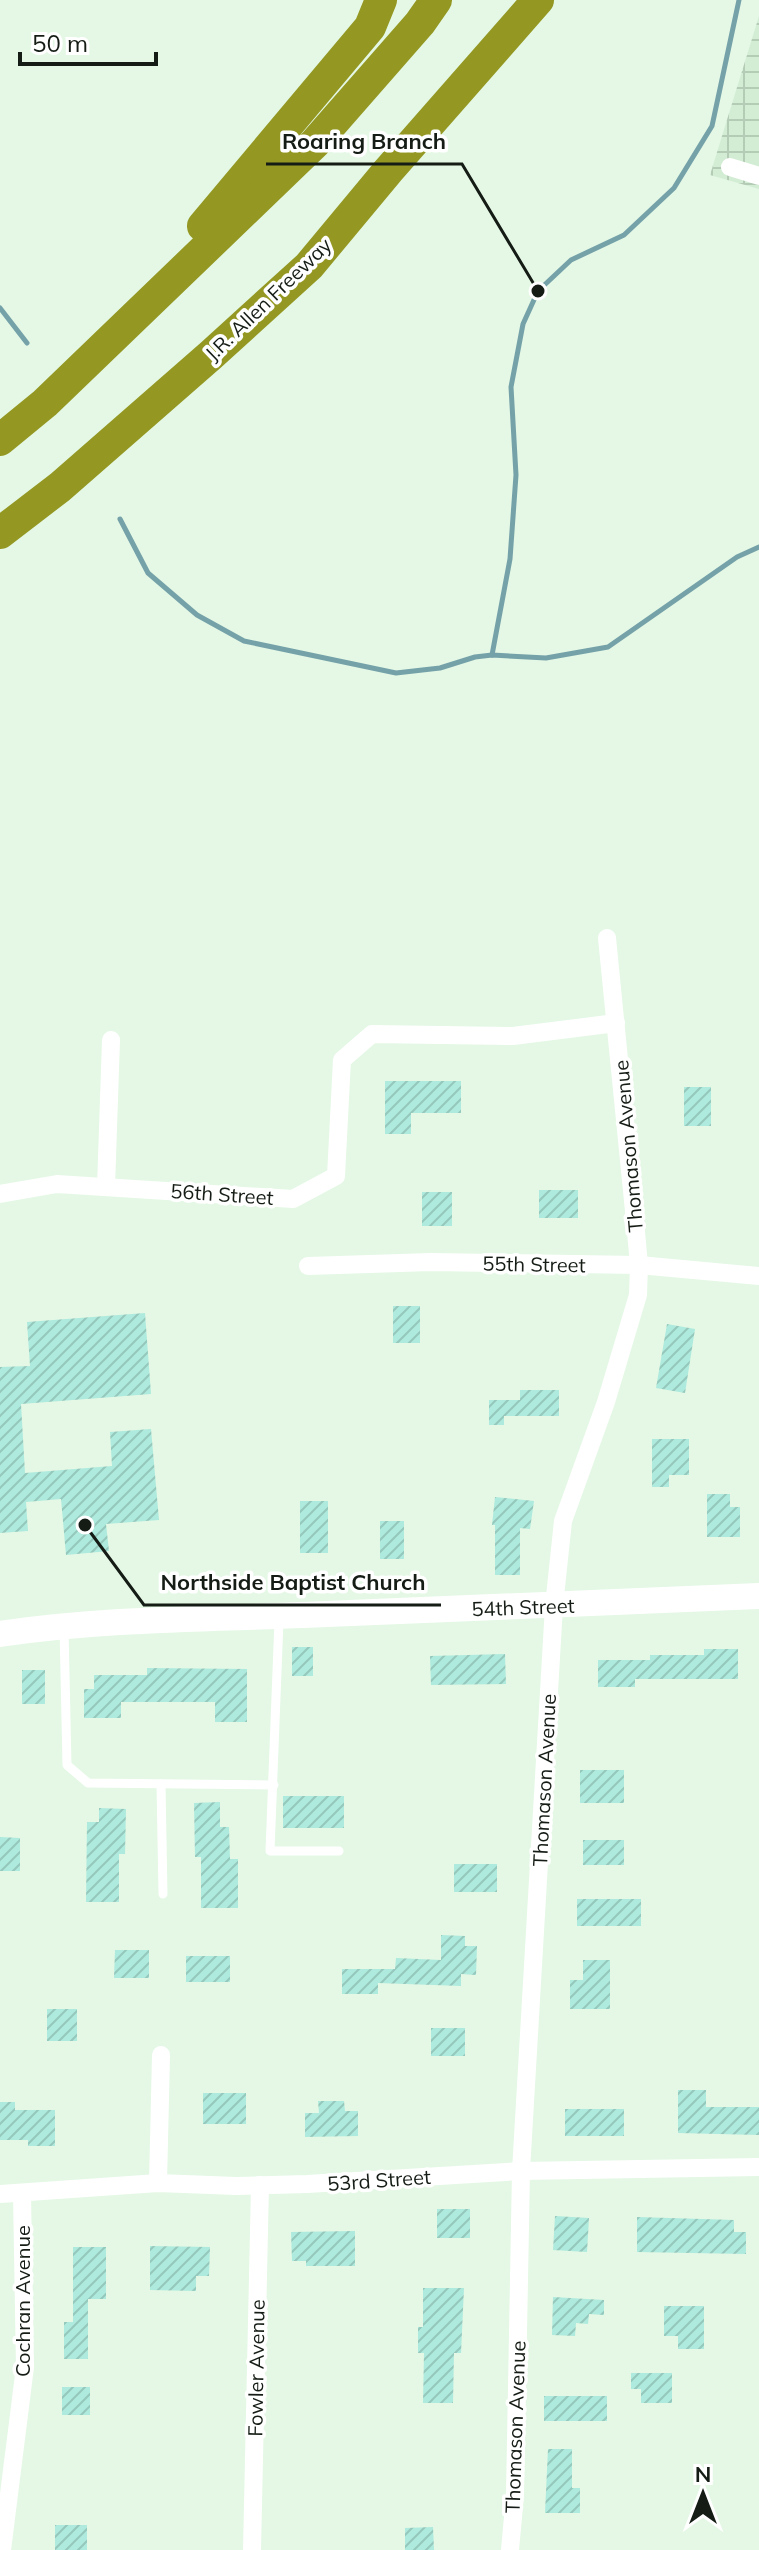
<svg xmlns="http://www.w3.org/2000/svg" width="759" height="2550" font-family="Mulish,sans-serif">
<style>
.industrial{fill:url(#industrial-grid)}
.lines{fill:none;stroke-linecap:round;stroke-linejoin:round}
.stream{stroke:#75a1a9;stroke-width:5}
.building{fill:url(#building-hatch)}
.lane{stroke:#fff;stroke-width:9}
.street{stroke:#fff;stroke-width:18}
.secondary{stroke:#fff;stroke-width:26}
.highway{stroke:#949823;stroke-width:32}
.labels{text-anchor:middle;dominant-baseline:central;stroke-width:7;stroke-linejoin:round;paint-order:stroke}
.street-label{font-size:20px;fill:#151c15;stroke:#fff}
.leader{fill:none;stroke:#151c15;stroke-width:3}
.callout-dot{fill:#151c15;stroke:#fff;stroke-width:3}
.callout-label{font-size:22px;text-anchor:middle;font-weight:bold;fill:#151c15;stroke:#fff;stroke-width:7;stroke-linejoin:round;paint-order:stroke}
</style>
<defs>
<pattern id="industrial-grid" width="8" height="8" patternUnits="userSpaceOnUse" patternTransform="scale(2)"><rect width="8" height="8" fill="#d3edd4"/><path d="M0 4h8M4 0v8" fill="none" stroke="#b4cbb5"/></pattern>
<pattern id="building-hatch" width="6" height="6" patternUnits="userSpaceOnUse" patternTransform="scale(2)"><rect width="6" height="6" fill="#aeeadd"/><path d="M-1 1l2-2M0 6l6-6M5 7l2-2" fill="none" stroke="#95c8bd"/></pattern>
</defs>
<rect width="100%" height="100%" fill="#e4f8e5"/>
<polygon class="industrial" points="759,16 759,189 710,175"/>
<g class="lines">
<g class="stream">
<polyline points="0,308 27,343"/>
<polyline points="120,519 148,573 197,615 244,641 396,673 440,668 475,657 492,655 546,658 608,647 737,557 759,547"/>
<polyline points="492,655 510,559 516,475 511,387 523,324 538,291 571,260 624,235 674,188 712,126 739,0"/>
</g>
</g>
<g class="building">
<polygon points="385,1081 461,1081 461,1113 411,1113 411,1134 385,1134"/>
<rect x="684" y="1087" width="27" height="39"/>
<rect x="539" y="1190" width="39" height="28"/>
<rect x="422" y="1192" width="30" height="34"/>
<rect x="393" y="1306" width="27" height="37"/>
<polygon points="145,1313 151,1394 21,1404 25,1473 112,1466 110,1432 151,1429 159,1520 106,1524 109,1551 66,1555 61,1499 26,1502 28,1531 0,1533 0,1367 30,1366 27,1322"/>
<polygon points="667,1324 695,1329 685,1393 656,1388"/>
<polygon points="520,1390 559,1390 559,1416 504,1416 504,1425 489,1425 489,1400 520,1400"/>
<polygon points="652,1439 689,1439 689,1475 669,1475 669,1487 652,1487"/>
<polygon points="707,1494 730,1494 730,1507 740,1507 740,1537 707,1537"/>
<polygon points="495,1497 534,1501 530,1529 520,1528 520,1575 495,1575 495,1525 492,1525"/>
<rect x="300" y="1501" width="28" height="52"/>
<rect x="380" y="1521" width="24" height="38"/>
<rect x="292" y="1647" width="21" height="29"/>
<polygon points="704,1649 738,1649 738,1679 635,1679 635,1687 598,1687 598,1660 650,1660 650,1655 704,1655"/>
<polygon points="505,1654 506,1684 431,1685 430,1656"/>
<polygon points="147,1668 247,1669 247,1722 215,1722 215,1702 121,1702 121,1718 84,1718 84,1689 94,1689 94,1675 147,1675"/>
<rect x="22" y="1670" width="23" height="34"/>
<rect x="580" y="1770" width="44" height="33"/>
<rect x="283" y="1796" width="61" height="32"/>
<polygon points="220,1802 220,1827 229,1827 230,1859 238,1859 238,1908 201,1908 201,1857 195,1857 194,1803"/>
<polygon points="99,1808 126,1809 125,1854 119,1854 119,1902 86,1902 87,1822 99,1822"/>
<polygon points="0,1837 20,1838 20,1871 0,1871"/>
<rect x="583" y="1840" width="41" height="25"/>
<rect x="454" y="1864" width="43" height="28"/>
<rect x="577" y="1899" width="64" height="27"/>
<polygon points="441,1935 465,1936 465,1946 477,1946 476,1975 461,1974 461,1986 378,1983 378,1994 342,1994 342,1969 395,1969 396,1958 441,1960"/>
<polygon points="115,1950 149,1950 149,1978 114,1978"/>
<rect x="186" y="1956" width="44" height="26"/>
<polygon points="583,1960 610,1960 610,2009 570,2009 570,1980 583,1980"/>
<rect x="47" y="2009" width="30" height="32"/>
<rect x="431" y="2028" width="34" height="28"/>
<polygon points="678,2090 706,2090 706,2107 759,2107 759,2135 678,2133"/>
<rect x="203" y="2093" width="43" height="31"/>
<polygon points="318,2101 344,2101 345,2111 358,2111 358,2136 305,2137 305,2113 319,2113"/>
<polygon points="0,2102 15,2102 15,2110 55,2110 55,2146 28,2146 28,2140 0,2140"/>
<rect x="565" y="2109" width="59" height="27"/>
<rect x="437" y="2209" width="33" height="29"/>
<polygon points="555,2216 589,2218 587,2252 553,2250"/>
<polygon points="637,2217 734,2220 734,2232 746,2232 746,2254 637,2252"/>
<polygon points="355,2231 355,2266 306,2266 306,2261 292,2261 291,2232"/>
<polygon points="150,2246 210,2247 209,2276 196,2276 196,2291 150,2290"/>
<polygon points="73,2247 106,2247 106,2299 88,2299 88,2359 64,2359 64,2322 73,2322"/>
<polygon points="423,2288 464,2288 461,2353 454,2353 453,2403 423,2403 424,2353 418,2353 418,2327 423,2327"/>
<polygon points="553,2297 604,2300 604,2315 589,2314 588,2324 576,2323 575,2336 552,2335"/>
<polygon points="664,2306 704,2306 704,2349 678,2349 678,2336 664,2336"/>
<polygon points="631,2373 672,2373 672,2403 641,2403 641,2389 631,2389"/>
<rect x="62" y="2387" width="28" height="28"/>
<rect x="544" y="2396" width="63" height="25"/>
<polygon points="548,2449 572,2449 572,2488 580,2488 580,2513 545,2513"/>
<rect x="55" y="2525" width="32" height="25"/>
<polygon points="433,2527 434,2550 405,2550 405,2528"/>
</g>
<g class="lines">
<g class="lane">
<polyline points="279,1620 270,1851 339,1851"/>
<polyline points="64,1628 67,1765 88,1783 274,1785"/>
<polyline points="161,1784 163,1894"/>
</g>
<g class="street">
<polyline points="730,167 759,176"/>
<polyline points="106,1187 111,1040"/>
<polyline points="0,1194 57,1184 293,1199 336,1176 342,1060 372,1034 513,1036 616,1023"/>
<polyline points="308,1266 431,1262 639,1265 759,1276"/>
<polyline points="158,2183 161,2055"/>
<polyline points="0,2194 158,2183 236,2186 307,2184 521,2171 759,2167"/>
<polyline points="2,2550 25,2367 22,2194"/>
<polyline points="252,2550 260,2185"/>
<polyline points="510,2550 515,2495 521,2171 554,1606 563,1521 606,1402 638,1295 639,1265 635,1221 607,938"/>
</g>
<path class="secondary" d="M0 1634C101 1619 202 1619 303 1615 455 1609 607 1603 759 1596"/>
<g class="highway">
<polyline points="203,226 370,27 381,0"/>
<polyline points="0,440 45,403 315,143 420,23 436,0"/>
<polyline points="0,533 60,487 211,355 309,266 388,171 538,0"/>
</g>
</g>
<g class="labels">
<g class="street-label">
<text transform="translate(268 299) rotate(-44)">J.R. Allen Freeway</text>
<text transform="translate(628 1146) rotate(-95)">Thomason Avenue</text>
<text transform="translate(222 1194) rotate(4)">56th Street</text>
<text transform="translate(534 1264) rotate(1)">55th Street</text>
<text transform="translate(523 1607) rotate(-2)">54th Street</text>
<text transform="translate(544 1780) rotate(-87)">Thomason Avenue</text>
<text transform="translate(379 2180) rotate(-4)">53rd Street</text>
<text transform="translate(22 2301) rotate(-90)">Cochran Avenue</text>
<text transform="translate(256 2368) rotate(-89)">Fowler Avenue</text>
<text transform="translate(515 2427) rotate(-88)">Thomason Avenue</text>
</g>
</g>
<path class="leader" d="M538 291L462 164H266M85 1525L144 1605H441"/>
<g class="callout-dot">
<circle cx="538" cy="291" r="8"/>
<circle cx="85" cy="1525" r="8"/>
</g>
<g class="callout-label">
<text x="364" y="149">Roaring Branch</text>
<text x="293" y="1590">Northside Baptist Church</text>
</g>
<g transform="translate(703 2494)" stroke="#ffffff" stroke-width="6" paint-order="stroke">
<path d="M0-6L14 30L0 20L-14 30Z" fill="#151c15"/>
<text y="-12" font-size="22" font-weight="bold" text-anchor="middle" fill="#151c15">N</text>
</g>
<path d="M20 52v12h136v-12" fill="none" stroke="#151c15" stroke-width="4"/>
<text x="32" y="52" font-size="24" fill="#151c15" stroke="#ffffff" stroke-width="6" paint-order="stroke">50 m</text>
</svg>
